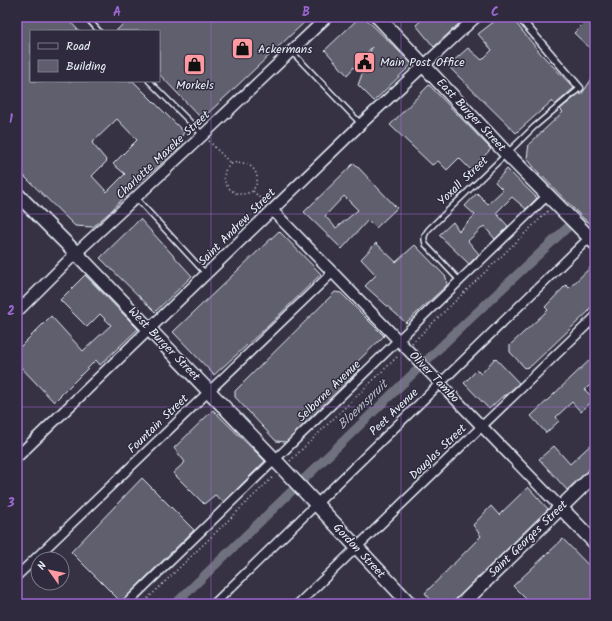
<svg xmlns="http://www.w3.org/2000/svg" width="612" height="621" font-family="Kalam,sans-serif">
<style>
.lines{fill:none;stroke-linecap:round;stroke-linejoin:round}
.canal{stroke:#70717f;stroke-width:9}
.building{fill:#605e6e;stroke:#e8f1f8;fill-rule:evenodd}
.service-casing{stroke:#e8f1f8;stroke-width:7}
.pedestrian-casing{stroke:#e8f1f8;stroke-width:9}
.minor-casing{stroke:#e8f1f8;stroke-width:11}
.tertiary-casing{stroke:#e8f1f8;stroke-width:13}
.primary-casing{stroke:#e8f1f8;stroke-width:16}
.path{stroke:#e8f1f8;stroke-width:1.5;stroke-dasharray:1 3;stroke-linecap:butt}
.service{stroke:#2f2a3d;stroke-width:4}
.pedestrian{stroke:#2f2a3d;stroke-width:6}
.minor{stroke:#2f2a3d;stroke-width:8}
.tertiary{stroke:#2f2a3d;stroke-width:10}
.primary{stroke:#2f2a3d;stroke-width:13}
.grid{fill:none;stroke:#9c67d0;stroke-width:1;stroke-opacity:0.55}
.labels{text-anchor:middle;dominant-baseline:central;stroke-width:3;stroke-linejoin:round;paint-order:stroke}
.poi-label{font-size:12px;fill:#e8f1f8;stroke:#2f2a3d;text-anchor:start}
.street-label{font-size:12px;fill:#e8f1f8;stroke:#2f2a3d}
.water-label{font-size:13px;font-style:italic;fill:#b2b7c2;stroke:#2f2a3d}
.neatline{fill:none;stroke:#9c67d0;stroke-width:1.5}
.grid-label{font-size:13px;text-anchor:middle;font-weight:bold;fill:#9c67d0}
</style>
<rect width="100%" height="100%" fill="#363244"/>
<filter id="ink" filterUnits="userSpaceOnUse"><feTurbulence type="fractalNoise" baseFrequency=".025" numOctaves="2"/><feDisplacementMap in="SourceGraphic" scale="8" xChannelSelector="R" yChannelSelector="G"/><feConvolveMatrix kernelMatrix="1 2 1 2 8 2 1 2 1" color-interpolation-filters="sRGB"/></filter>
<g filter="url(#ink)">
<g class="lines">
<polyline class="canal" points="175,604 455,333 570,225"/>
</g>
<g class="building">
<path d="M17 17H66L79 31H31V81H133L184 132 181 138 183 143 160 165 133 188 110 212 93 227 75 226 26 178 17 168ZM117 119 137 140 113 164 125 174 107 192 92 176 107 161 92 143Z"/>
<polygon points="114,17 310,17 202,119 159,74 159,31 116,31 122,25"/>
<polygon points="360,17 364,17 412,64 374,101 358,85 372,47 347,75 325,50"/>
<polygon points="425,17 466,17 434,47 416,25"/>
<polygon points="500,17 511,17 541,54 574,88 555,105 552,101 516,133 451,69 451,63 468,48 482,60 492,50 478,34"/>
<polygon points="590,17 595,17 595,53 574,33"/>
<polygon points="595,74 595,227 584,219 536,170 527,158 529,144 563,112 560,109 580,93 581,95"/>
<polygon points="429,85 491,149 471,170 459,158 447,170 438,161 432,165 390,125"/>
<path d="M354 163 397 208 376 228 368 220 342 249 304 212ZM344 196 358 210 336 228 325 216Z"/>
<polygon points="507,169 537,198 526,209 512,197 496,213 508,226 495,239 484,226 468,241 479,254 469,264 439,235 453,222 459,231 475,215 465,206 477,193 488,204 503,190 495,182"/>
<polygon points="140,219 192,276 155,312 100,258"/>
<polygon points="279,231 321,274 268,326 214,375 173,332"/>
<polygon points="376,243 396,262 415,245 446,277 447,285 406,323 365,286 376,275 361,259"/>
<polygon points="595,263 595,304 588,310 589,311 531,366 525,368 510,352 510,345 548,310 545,307 566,285 569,288"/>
<polygon points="85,275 138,329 100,365 96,360 54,402 17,363 17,350 51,316 83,351 111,325 100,314 87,327 60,300"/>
<polygon points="335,292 341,293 384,336 355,364 360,369 286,442 276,441 235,397 235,391"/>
<polygon points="595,355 595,380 585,390 594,399 581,412 572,402 556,417 559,421 546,433 531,416"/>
<polygon points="495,358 519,383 505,396 504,395 489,409 464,383 477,370 481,374"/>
<polygon points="213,410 265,461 224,502 215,495 204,504 173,473 185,462 174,448"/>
<polygon points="595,441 595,464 567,490 539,459 554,446 570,464"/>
<polygon points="142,478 194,530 121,602 71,552"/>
<polygon points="528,487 548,509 451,604 434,604 425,593 481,536 473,525 491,506 499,515"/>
<polygon points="563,539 595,572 595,604 531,604 513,586"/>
</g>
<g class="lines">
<defs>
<g id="service">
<polyline points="86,17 99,31"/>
<polyline points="292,52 361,124"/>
<polyline points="149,81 203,135"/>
<polyline points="136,198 206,274"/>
<path d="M459 280 426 245C423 238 424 235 429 229L534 127 580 88"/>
</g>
<polyline id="pedestrian" points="519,17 580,88"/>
<g id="minor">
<polyline points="17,576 333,272"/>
<polyline points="126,604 548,195"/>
<polyline points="214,604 590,237"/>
<polyline points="298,604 595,317"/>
</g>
<g id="tertiary">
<polyline points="272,210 561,508"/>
<polyline points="17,312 76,253 203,135 327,17"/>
<polyline points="17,457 361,124 476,17"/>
</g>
<g id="primary">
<polyline points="378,17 506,153 595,243"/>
<polyline points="17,194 76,253 275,460 410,604"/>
<polyline points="561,508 595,543"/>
<polyline points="462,604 595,474"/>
</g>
</defs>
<use href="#service" class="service-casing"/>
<use href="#pedestrian" class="pedestrian-casing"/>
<use href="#minor" class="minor-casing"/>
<use href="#tertiary" class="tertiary-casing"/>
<use href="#primary" class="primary-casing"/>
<g class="path">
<path d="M209 141 231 164C243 159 259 167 257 182 256 185 254 188 253 191L265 203"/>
<path d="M231 164C229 166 225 169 225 172 221 183 232 195 243 194 246 194 250 192 253 191"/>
<polyline points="412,343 549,210"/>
<polyline points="290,461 399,355"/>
<polyline points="142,604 274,476"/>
</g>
<use href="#service" class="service"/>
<use href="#pedestrian" class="pedestrian"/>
<use href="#minor" class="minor"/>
<use href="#tertiary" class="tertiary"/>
<use href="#primary" class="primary"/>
</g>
</g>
<path class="grid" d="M211 17V604M401 17V604M17 214H595M17 407H595"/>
<defs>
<symbol id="shop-square" viewBox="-11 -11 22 22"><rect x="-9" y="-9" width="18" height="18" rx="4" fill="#ff9aa2" stroke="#2f2a3d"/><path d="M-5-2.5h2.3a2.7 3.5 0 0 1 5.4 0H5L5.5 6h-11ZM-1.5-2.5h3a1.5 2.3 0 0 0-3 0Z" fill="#111"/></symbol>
<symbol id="civic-square" viewBox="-11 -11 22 22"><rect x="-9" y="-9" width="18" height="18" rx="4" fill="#ff9aa2" stroke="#2f2a3d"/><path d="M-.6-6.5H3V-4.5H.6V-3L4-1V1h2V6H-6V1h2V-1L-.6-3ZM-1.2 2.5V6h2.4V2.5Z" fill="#111"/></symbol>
</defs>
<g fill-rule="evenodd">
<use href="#shop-square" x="230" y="36" width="25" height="25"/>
<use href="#civic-square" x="352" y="50" width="25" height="25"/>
<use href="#shop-square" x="182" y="52" width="25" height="25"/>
</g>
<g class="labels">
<g class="poi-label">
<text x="258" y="49">Ackermans</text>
<text x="380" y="62">Main Post Office</text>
<text x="195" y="85" text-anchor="middle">Morkels</text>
</g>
<g class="street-label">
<text transform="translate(471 115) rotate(47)">East Burger Street</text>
<text transform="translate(163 155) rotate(-43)">Charlotte Maxeke Street</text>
<text transform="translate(463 181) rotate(-44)">Yoxall Street</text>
<text transform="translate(237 227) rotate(-45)">Saint Andrew Street</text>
<text transform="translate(164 344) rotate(46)">West Burger Street</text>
<text transform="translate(434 377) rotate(46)">Oliver Tambo</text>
<text transform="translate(329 391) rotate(-44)">Selborne Avenue</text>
<text transform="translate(394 412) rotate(-44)">Peet Avenue</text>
<text transform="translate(158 424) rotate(-44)">Fountain Street</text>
<text transform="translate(438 452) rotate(-44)">Douglas Street</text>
<text transform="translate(528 539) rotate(-44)">Saint Georges Street</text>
<text transform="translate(359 551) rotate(47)">Gordon Street</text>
</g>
<g class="water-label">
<text transform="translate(363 405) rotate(-44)">Bloemspruit</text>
</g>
</g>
<rect width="612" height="621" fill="none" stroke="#2f2a3d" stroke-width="44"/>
<rect x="30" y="30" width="130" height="52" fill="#2f2a3d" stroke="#797a88"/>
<rect x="38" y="43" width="20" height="6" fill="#2f2a3d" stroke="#797a88"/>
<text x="66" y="50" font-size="12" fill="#e8f1f8">Road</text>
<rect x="38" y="60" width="20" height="12" fill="#605e6e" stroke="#797a88"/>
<text x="66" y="70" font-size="12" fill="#e8f1f8">Building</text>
<g transform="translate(50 571) rotate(303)"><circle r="19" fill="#2f2a3d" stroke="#797a88"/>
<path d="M0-3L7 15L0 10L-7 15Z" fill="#ff9aa2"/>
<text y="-6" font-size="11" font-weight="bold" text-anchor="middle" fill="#e8f1f8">N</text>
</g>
<rect x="22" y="22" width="568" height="577" class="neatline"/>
<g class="grid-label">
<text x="117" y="16">A</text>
<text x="306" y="16">B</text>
<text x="495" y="16">C</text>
<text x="11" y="123">1</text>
<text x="11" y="315">2</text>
<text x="11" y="507">3</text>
</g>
</svg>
